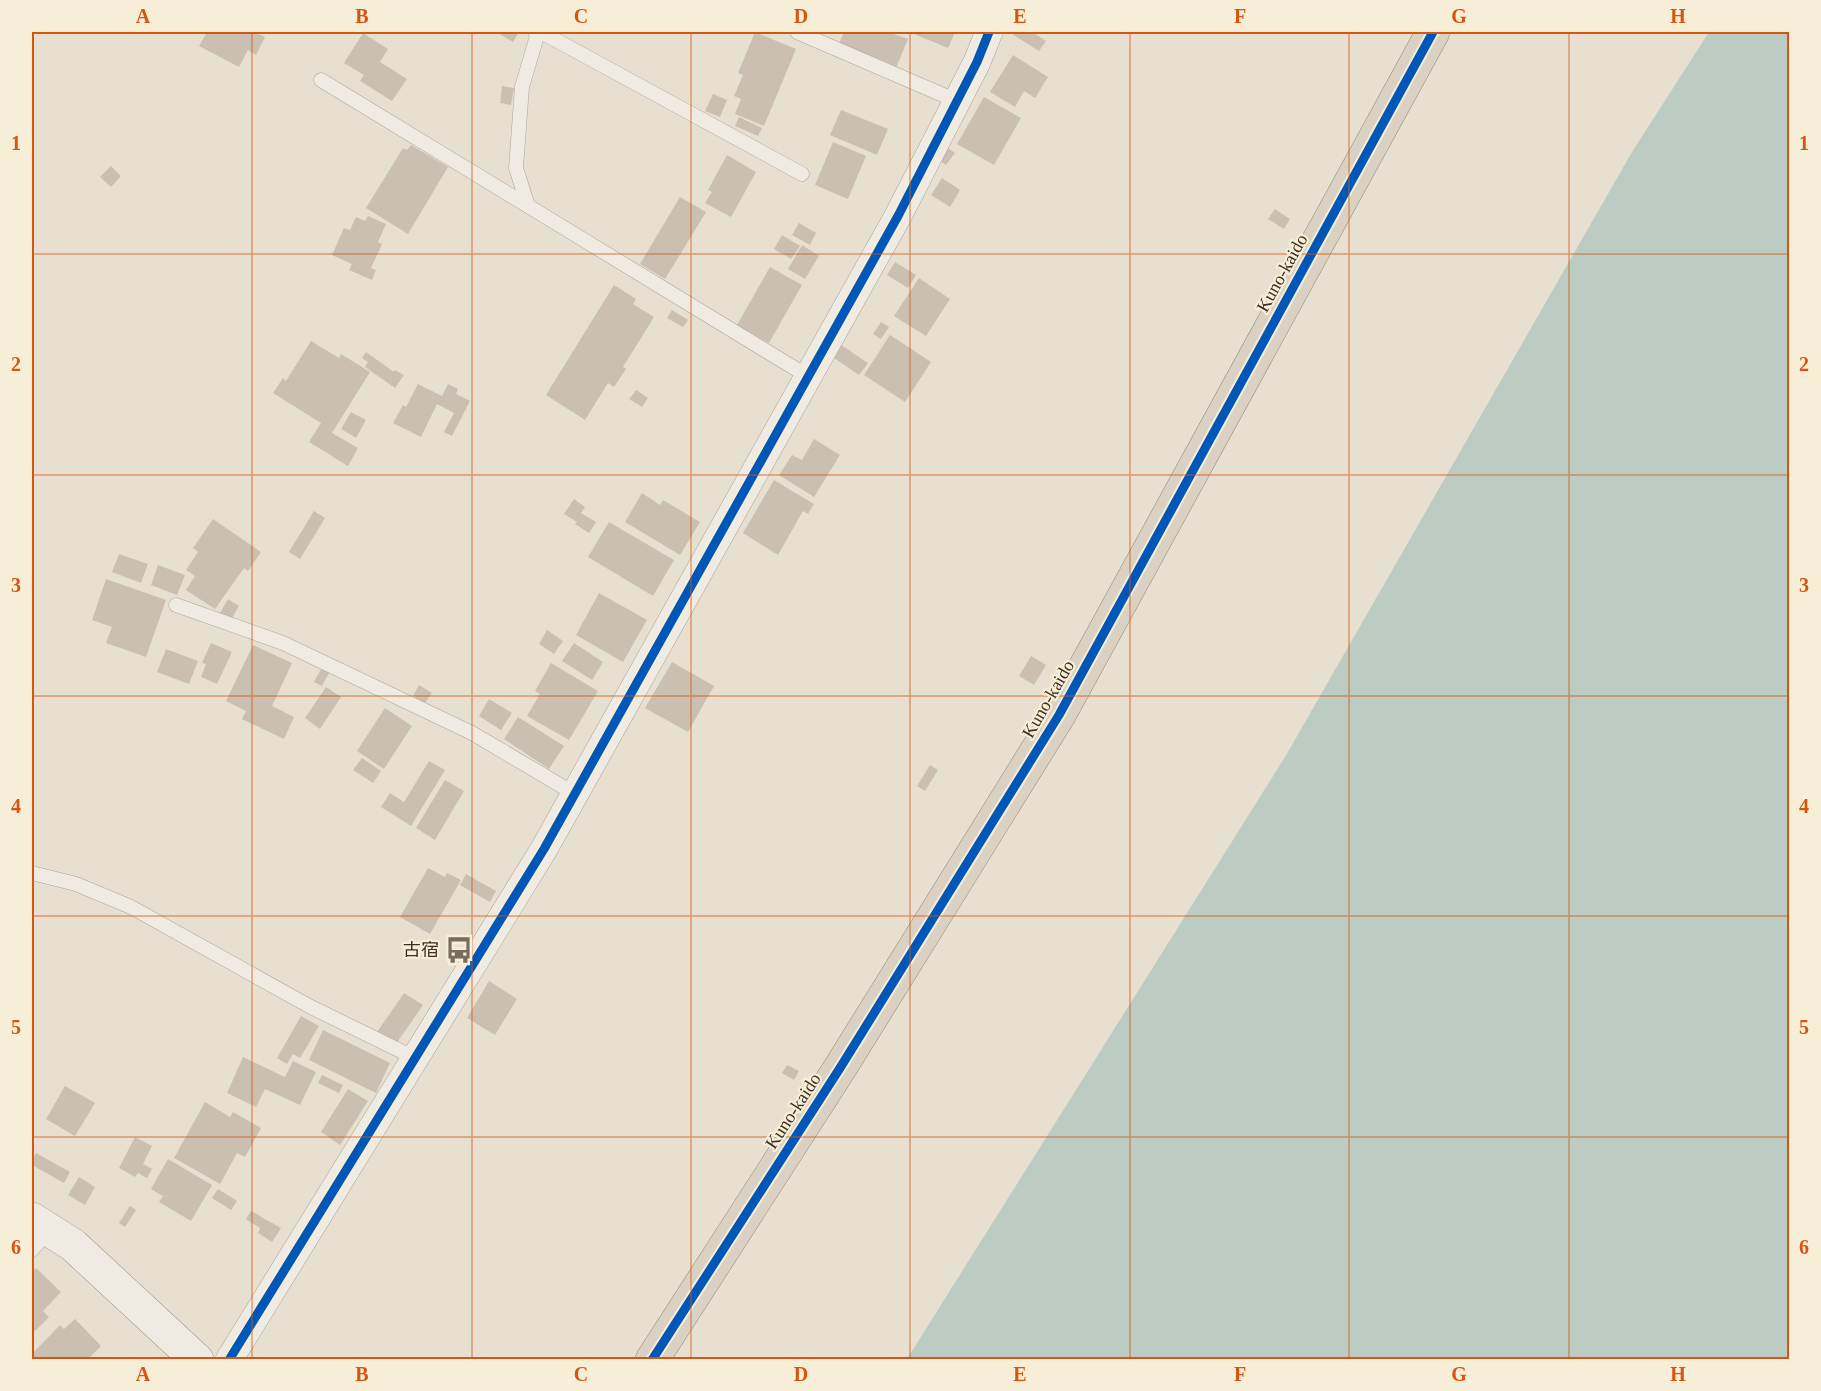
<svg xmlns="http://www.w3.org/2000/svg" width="1821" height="1391" font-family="'Times New Roman','Noto Sans JP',serif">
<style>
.water{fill:#bcccc2}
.building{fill:#cbbfb2}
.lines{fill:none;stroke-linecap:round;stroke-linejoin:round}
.lane-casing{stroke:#ada599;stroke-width:15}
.street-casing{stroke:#ada599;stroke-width:28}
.secondary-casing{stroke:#9c958a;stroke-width:34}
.highway-casing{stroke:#928b80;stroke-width:34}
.lane{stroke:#efebe3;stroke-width:14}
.street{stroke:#efebe3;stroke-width:27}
.secondary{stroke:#efebe3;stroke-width:33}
.highway{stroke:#dad1c2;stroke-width:33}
.cycleway-casing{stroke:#f7eed8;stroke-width:13}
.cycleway{stroke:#0057b8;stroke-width:9}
.grid{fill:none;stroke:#d7550e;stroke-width:1.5;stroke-opacity:0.55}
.labels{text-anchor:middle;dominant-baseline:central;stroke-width:4.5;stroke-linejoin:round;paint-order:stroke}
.street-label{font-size:18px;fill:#3d2e20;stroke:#f7eed8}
.poi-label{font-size:18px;fill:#3d2e20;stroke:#f7eed8;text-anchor:end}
.neatline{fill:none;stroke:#d7550e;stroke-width:2}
.grid-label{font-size:20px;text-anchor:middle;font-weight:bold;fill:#d7550e}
</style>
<rect width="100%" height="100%" fill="#e7e0d1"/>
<polygon class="water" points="1709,32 1789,32 1789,1359 907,1359 1285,757 1632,152"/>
<g class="building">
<polygon points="207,32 260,32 258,34 265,37 256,55 248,50 239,67 199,46"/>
<polygon points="496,32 519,32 513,42"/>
<polygon points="755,32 796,49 764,126 735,114 741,99 734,96 743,75 738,73"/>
<polygon points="844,32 888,32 908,39 896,68 838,46"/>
<polygon points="914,32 955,32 948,48 914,34"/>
<polygon points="1009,32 1032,32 1046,41 1039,51"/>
<polygon points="363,33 388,49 380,62 407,79 392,101 360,81 364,75 344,63"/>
<polygon points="1013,55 1048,77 1035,98 1024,91 1015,107 990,92"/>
<polygon points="502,86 514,88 511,105 500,103"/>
<polygon points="713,94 727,100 720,117 705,111"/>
<polygon points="984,97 1021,118 994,165 957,144"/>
<polygon points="841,110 888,129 877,155 830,135"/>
<polygon points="739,117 762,128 758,136 735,126"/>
<polygon points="833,142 866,156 848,199 815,185"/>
<polygon points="411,145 448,167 408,234 366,208 403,148 407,150"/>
<polygon points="948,148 955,153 946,165 939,160"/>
<polygon points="727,155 756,172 731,217 705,203 712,192 708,190"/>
<polygon points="111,166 121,176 111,187 100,177"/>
<polygon points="942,178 960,190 950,207 931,195"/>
<polygon points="680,197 706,212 665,279 640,264"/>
<polygon points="1275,209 1290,219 1284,229 1268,219"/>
<polygon points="368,216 386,224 378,242 382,244 371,268 376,270 372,280 349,270 352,264 332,255 344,228 350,230 356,217 365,221"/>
<polygon points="799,223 816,233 810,245 792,235"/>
<polygon points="782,235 800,246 791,259 774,249"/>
<polygon points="802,245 819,256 805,279 788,269"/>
<polygon points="895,262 916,275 908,288 887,275"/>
<polygon points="770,267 802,285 769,343 737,325"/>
<polygon points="919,278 950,299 926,336 894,316"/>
<polygon points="614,285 636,299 633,304 654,317 623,367 626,369 614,387 608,383 585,420 546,395"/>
<polygon points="672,310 688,320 683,327 667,318"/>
<polygon points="881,322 889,327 881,339 873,334"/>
<polygon points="890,335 931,362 905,402 864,375"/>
<polygon points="311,341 339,358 341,354 370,372 332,433 358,448 348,466 309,442 321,423 273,393 283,378 286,381"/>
<polygon points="841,345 868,363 859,375 834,358"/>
<polygon points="366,352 394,372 395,370 404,375 395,388 365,367 368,362 362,358"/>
<polygon points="418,384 442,396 448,384 458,389 456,394 470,401 452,436 444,432 454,413 437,404 421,437 393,423 403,405 406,407"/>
<polygon points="636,390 648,398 642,407 629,399"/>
<polygon points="351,412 366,420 356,438 341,429"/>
<polygon points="814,439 840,455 814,497 779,475 792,455 802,460"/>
<polygon points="774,480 814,504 808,514 803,511 778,555 743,533"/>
<polygon points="642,493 660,505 663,500 700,522 680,555 625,522"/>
<polygon points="574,499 585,507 581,513 596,522 589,533 575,524 577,522 564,514"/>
<polygon points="314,511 325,518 300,559 289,552"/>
<polygon points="213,519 261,552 248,571 244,568 215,609 186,590 195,576 186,570 198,552 193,548"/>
<polygon points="609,522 674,560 653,596 588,557"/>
<polygon points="119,554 148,564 141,583 112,572"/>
<polygon points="158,565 185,575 177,595 151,585"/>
<polygon points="106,579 166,600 146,657 106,643 112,627 92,620"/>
<polygon points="599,593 647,620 623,662 576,635"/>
<polygon points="228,599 239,606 231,620 220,613"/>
<polygon points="547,630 563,641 554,654 539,644"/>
<polygon points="211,643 232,652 217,684 201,677 206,664 202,663"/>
<polygon points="574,643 603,662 592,680 562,661"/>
<polygon points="253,645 292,663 272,706 294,717 284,739 242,719 246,711 226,701"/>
<polygon points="166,649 198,661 189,684 157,672"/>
<polygon points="1031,656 1046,665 1034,685 1019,676"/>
<polygon points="672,662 714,686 688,732 645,708"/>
<polygon points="551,663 598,691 569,740 527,716 540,694 535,691"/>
<polygon points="321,669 329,673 322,686 314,682"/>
<polygon points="419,685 432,693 425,703 413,696"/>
<polygon points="326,687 341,697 320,729 305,718"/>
<polygon points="489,699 512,713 501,730 479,716"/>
<polygon points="385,708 412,726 384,769 357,751"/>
<polygon points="518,717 564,746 549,769 504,739"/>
<polygon points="362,758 381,771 373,783 353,770"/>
<polygon points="429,761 445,770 411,826 381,807 390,793 404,802"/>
<polygon points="930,765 938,770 925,791 917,786"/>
<polygon points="445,780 464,791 435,840 416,828"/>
<polygon points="428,868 445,877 447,873 461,880 430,934 400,917"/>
<polygon points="466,874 496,891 490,902 460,885"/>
<polygon points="489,981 517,999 495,1035 467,1018"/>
<polygon points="404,993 423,1005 396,1044 377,1032"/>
<polygon points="301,1016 319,1026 300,1058 293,1054 287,1064 277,1058"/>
<polygon points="323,1030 390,1063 376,1093 309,1060"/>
<polygon points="243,1057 285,1077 293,1061 316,1072 300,1105 265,1089 256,1107 227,1093"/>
<polygon points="787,1065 799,1071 794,1080 782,1073"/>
<polygon points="322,1075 343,1085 339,1093 318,1083"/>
<polygon points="65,1086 95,1103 75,1136 46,1119"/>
<polygon points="348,1089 368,1101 340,1145 321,1132"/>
<polygon points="205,1102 230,1117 233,1112 261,1128 245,1157 237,1153 220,1184 174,1158"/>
<polygon points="135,1137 152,1146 143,1164 152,1169 147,1178 138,1173 135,1177 119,1168"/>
<polygon points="36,1153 70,1172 64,1183 32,1165 32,1161"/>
<polygon points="168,1159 212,1185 191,1221 159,1202 163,1196 151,1189"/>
<polygon points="79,1177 95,1187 85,1205 68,1195"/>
<polygon points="218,1189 237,1201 231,1210 212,1198"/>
<polygon points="130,1206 136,1210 125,1227 119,1223"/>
<polygon points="251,1211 281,1228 272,1242 258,1233 260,1228 246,1219"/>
<polygon points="36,1268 61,1292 43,1311 49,1317 35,1331 32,1328 32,1273"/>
<polygon points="75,1319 101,1346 87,1360 32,1360 32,1354 60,1325 64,1329"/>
</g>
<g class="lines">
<defs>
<g id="lane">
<polyline points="541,32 802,174"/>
<polyline points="797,32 957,101"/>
<polyline points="321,80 809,377"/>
<polyline points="528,206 516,168 522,87 537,36 535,32"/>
<polyline points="176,605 283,643 472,733 575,794"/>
<polyline points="32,873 76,884 131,907 309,1006 415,1058"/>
<polyline points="32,1250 49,1230"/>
</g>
<polyline id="street" points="229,1360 544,849 898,216 977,62 989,32"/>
<polyline id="secondary" points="32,1219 73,1245 197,1360"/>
<polyline id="highway" points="652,1360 840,1068 1059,715 1433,32"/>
</defs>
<use href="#lane" class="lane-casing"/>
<use href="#street" class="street-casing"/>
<use href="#secondary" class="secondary-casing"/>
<use href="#highway" class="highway-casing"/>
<use href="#lane" class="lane"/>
<use href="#street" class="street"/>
<use href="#secondary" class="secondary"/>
<use href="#highway" class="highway"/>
<defs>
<g id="cycleway">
<polyline points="229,1360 544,849 898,216 977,62 989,32"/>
<polyline points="652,1360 840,1068 1059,715 1433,32"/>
</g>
</defs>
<use href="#cycleway" class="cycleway-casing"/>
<use href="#cycleway" class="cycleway"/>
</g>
<path class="grid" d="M252 32V1360M472 32V1360M691 32V1360M910 32V1360M1130 32V1360M1349 32V1360M1569 32V1360M32 254H1790M32 475H1790M32 696H1790M32 916H1790M32 1137H1790"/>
<defs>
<symbol id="bus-bare" viewBox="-9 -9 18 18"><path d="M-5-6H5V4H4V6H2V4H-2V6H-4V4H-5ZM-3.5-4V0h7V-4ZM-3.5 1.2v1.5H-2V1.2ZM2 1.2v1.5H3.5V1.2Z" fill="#786c5e" stroke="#f7eed8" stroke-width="2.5" paint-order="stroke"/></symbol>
</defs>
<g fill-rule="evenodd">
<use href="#bus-bare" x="440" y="931" width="38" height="38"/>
</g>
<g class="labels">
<g class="street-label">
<text transform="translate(1282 273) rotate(-61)">Kuno-kaido</text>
<text transform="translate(1048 699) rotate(-60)">Kuno-kaido</text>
<text transform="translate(793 1111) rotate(-57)">Kuno-kaido</text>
</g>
<g class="poi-label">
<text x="439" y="950">古宿</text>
</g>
</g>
<rect width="1821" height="1391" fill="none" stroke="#f7eed8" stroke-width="66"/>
<rect x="33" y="33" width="1755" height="1325" class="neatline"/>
<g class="grid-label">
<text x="143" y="23">A</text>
<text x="362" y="23">B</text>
<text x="581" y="23">C</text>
<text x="801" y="23">D</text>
<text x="1020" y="23">E</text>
<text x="1240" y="23">F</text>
<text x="1459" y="23">G</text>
<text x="1678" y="23">H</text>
<text x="16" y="150">1</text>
<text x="1804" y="150">1</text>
<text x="16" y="371">2</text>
<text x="1804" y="371">2</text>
<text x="16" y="592">3</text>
<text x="1804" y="592">3</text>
<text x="16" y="813">4</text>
<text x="1804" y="813">4</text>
<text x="16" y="1034">5</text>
<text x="1804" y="1034">5</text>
<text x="16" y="1254">6</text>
<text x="1804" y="1254">6</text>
<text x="143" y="1381">A</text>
<text x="362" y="1381">B</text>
<text x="581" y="1381">C</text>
<text x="801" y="1381">D</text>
<text x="1020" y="1381">E</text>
<text x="1240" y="1381">F</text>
<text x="1459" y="1381">G</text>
<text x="1678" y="1381">H</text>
</g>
</svg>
